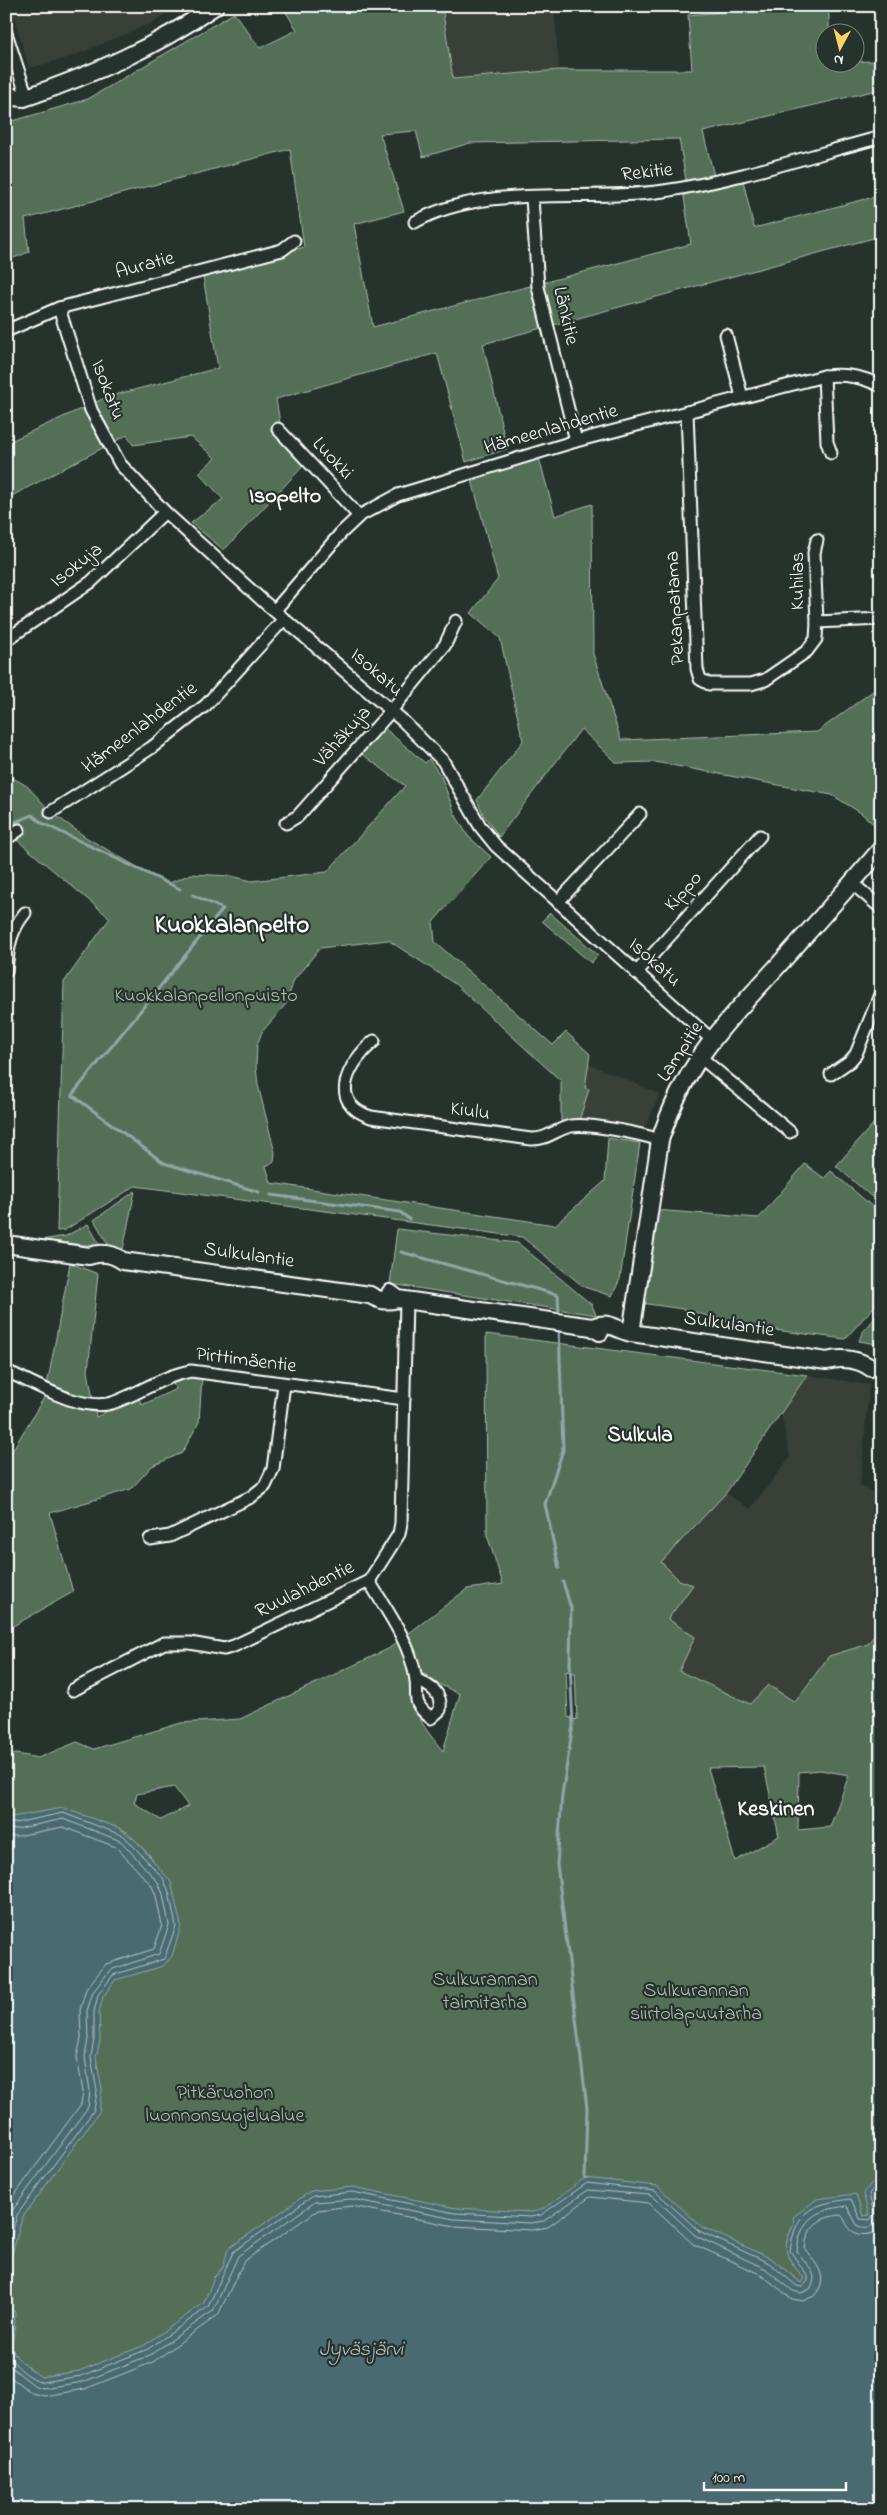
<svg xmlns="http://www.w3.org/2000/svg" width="887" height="2515" font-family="'Indie Flower',sans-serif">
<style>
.built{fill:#394137}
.green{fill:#537057;stroke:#a9b8ab;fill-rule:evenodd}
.water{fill:#4a6b71;stroke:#92a6aa}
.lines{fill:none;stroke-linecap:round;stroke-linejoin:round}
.shore{stroke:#b7c4c6;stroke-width:1}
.stream{stroke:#92a6aa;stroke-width:3}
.street-casing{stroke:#fff;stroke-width:15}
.secondary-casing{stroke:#fff;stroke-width:20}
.street{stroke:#26332d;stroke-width:11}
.secondary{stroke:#26332d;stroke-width:16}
.labels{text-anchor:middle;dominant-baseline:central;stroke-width:4.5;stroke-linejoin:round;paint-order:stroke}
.street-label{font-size:20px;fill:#fff;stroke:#26332d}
.park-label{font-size:20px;fill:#b2bfb3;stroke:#26332d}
.neighbourhood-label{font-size:21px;font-weight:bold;fill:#fff;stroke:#26332d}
.water-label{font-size:21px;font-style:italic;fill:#aebcbf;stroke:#26332d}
.quarter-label{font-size:22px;font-weight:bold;fill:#fff;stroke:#26332d}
.district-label{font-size:25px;font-weight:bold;fill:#fff;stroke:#26332d}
</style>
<rect width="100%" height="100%" fill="#26332d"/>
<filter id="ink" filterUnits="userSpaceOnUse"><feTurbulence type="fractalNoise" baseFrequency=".02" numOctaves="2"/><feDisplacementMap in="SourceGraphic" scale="10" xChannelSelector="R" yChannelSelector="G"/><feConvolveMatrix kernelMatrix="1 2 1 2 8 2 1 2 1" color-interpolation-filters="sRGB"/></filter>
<g filter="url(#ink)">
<g class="built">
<path d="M11,6H177L152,23L70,57L29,68Z"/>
<path d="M442,6H554L559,70L453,79Z"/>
<path d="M589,1064L660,1094L644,1130L579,1121L589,1089L584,1088Z"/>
<path d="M807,1375L869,1385L860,1485L881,1498V1626L868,1644L829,1656L795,1702L750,1704L679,1671L668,1619L679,1580L661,1562L726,1493L750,1509L790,1457L781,1413Z"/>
</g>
<g class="green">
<path d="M282,6H442L453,79L559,70H692L688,15L724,12L723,6H829V32H824V62L881,61V89L703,132L715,180L687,186L679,139L470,143L423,157L416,131L380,134L404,211L354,224L373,327L691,244L683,190L742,176L754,228L881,195V236L483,344L507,449L466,462L437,353L276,399L280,423L271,431L305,464L224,550L191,523L223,499L199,473L215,458L191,437L133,445L127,435L6,499V443L107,397L218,368L203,276L304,247L290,149L25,219L29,252L6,261V123L88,99L234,13L260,48L297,30Z"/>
<path d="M539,458L555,516L592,504L593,654L621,740L817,732L881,685V822L878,828L861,813L832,795L655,762L617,763L581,729L499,837L483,814L477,800L523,741L500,638L471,613L498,579L472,480Z"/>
<path d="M383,727L425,763L429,759L441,776L455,814L468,836L491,857L433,922L435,942L553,1045L566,1032L590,1054L585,1088L589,1089L579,1121H561V1081L455,984L388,940L320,948L294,980L286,1004L262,1032L257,1045L256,1067L258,1085L275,1153L274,1162L266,1166L271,1183L555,1225L605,1181L608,1138L640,1143L620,1279L612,1296L584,1287L522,1237L135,1186L65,1230L57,1231L64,982L110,918L6,831V774L27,786L51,812L87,838L167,884L191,874L231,876L252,881L327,872L405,786L362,754Z"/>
<path d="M550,913L598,955L591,963L542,921Z"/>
<path d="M881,1115V1205L836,1166Z"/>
<path d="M805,1164L824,1178L831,1171L881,1214V1299L845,1339L743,1326L683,1309L641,1303L655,1210L759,1218Z"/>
<path d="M135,1191L123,1249L110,1248L94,1220Z"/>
<path d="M88,1224L101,1247L41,1240L66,1236Z"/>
<path d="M397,1229L518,1243L592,1305L596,1315L390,1284Z"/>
<path d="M70,1263L98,1274L88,1371L96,1417L137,1395L142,1405L176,1389L171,1380L181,1377H202L199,1422L182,1453L152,1466L131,1489L50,1513L73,1592L6,1630V1455L9,1456L45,1396Z"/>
<path d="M881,1311V1345L859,1341L862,1333Z"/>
<path d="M486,1334L807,1375L726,1493L661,1562L679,1580L693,1585L668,1619L695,1637L679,1671L750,1704L768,1685L795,1702L829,1656L868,1644L881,1626V2259L869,2215L794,2224C780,2251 786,2256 804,2278L801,2283L773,2260L6,2509V2147L153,1859L127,1832L119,1828L6,1857V1755L17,1754L38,1758L77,1742L94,1749L181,1723L240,1719L388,1649L467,1589L503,1584L487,1535ZM566,1671L575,1673L577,1720L568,1717ZM425,1674L432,1681L460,1694L443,1751C426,1731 410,1709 410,1682ZM764,1767L779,1836L735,1861L708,1768ZM820,1770L849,1775L830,1827L798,1830L799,1772ZM174,1787L188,1806L161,1820L134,1803L137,1794Z"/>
</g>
<g class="water">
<path d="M63,1808L119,1828L136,1841L171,1882L181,1926L172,1956L167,1962L160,1967L115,1980L103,1997L99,2012L100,2040L96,2058L102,2090L99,2112L22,2218L6,2276V1818Z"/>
<path d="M881,2173V2509H6V2304L15,2312C15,2356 1,2347 41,2377L79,2371L145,2345L204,2303L214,2277L223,2267L228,2249L311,2191L353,2187L456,2208L531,2212C551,2210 568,2188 585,2178L657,2186L702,2227L772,2259L801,2283L804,2278C786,2256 780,2251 794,2224L793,2217L817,2199L856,2194L863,2216L869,2215L863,2193Z"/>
</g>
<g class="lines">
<g class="shore">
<path d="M6,1823H15L63,1813L124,1836L163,1878L169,1892L176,1926L164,1959L113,1975L98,1995L94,2012V2039L91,2057L97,2091L94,2110L17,2215L6,2256"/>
<path d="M6,1829H16L63,1819L121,1841L158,1882L163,1894L169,1925L159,1954L110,1970L93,1992L87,2011L88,2039L85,2057L90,2091L88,2107L12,2211L6,2232"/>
<path d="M6,1836H17L63,1827L116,1847L152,1886L156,1896L162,1925L154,1949L106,1964L86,1989L80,2010L81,2038L77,2057L83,2092L81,2104L6,2207"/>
<path d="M6,2345C7,2361 27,2377 42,2382L81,2376L148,2349L208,2307L233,2252L313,2196L353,2192L455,2213L531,2217L541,2215L587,2183L655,2191L699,2231L769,2263L797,2286L802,2287L808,2281V2276L790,2251C796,2209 812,2204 851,2199L860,2219L870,2220L874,2214L869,2194L881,2180"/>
<path d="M6,2363L35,2386L43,2388L83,2382L150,2355L213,2311L238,2256L315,2202L352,2199L454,2219L531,2223L544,2221L588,2190L649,2195L656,2199L696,2236L766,2269L793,2291L801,2293L810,2289C821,2273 805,2264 797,2251C801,2217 816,2210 847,2206L857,2225C866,2230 876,2227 880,2217L876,2196L881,2189"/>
<path d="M6,2374L32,2393L44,2396L85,2389L153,2362L218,2315L244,2261L318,2210L352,2206L454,2226L532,2230L548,2227L590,2197L649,2203L693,2244L762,2275L792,2299L803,2301L814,2296C831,2277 816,2265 805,2249C807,2225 820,2217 841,2215C844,2218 845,2221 847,2225C855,2238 870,2236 881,2229"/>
</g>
<g class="stream">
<path d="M6,826L32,815L42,823L180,889"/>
<path d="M193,895L223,909L72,1095L164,1163L259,1192"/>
<path d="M271,1195L400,1212L409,1219"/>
<path d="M401,1252L558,1295L559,1316"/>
<path d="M559,1568L545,1504L563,1450L559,1327"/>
<path d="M563,1582L571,1608L570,1664L573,1725L562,1795L557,1864L587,2108L585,2178"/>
</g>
<defs>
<g id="street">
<path d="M6,33L27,97"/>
<path d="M532,198L538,287L576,441"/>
<path d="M415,222C486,182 585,203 664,191C737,180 809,156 881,137"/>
<path d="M59,308L91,410L120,464L165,512L264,602L402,720L443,761L480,826L496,846L711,1039"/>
<path d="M6,331L59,308L282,250L294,241"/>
<path d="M726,335L742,397"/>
<path d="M824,376L827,442L831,453"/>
<path d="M687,412L697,669L700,679L709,684H751L765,680L807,651L816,639L817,622L881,619"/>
<path d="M278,429L359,516"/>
<path d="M275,610L341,533L359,516L398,495L576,441L824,376C845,374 861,376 881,386"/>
<path d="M817,622L814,553L817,540"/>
<path d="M6,640L91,582L165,512"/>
<path d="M51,812L151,748L206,705L284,619"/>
<path d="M286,823L298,816L390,712L445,645L456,621"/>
<path d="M6,839L19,830"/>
<path d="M852,883L881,908"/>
<path d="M558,902L640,814"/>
<path d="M6,971C8,948 10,931 25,913"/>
<path d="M636,973L760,836"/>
<path d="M374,1041C349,1062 326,1103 371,1117L531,1139C547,1140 556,1129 571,1126C590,1123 641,1134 660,1140"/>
<path d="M699,1056L790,1132"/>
<path d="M831,1074L850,1061L856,1054L881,992"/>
<path d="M6,1371C35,1383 80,1412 112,1403C139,1394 162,1376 191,1371L404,1399"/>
<path d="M150,1539L170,1536L251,1497L265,1486L273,1469L284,1384"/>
<path d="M369,1581C387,1611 408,1639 415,1674C420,1697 409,1701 431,1718L440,1710C442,1692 431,1687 416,1679"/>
<path d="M73,1690L164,1643H190L224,1649L234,1646L369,1581L399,1534L401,1523L406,1300"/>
</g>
<g id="secondary">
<path d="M6,99L14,97L24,98C94,74 154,48 215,6"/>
<path d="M6,1244L89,1256C101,1252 112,1253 123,1261L370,1295C380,1301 386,1302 398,1299"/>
<path d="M390,1293L398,1299L592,1327L600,1332"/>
<path d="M592,1327C610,1320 615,1330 631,1333L827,1361C841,1357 859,1359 871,1368"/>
<path d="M631,1333L660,1140C685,1063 722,1027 775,969C811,929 846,890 881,849"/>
</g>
</defs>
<use href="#street" class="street-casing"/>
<use href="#secondary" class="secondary-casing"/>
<use href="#street" class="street"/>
<use href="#secondary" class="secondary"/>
</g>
</g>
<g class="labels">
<g class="street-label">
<text transform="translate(647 173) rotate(-6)">Rekitie</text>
<text transform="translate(145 266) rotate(-15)">Auratie</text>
<text transform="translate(565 316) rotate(77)">Länkitie</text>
<text transform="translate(107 390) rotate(69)">Isokatu</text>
<text transform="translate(551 430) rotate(-16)">Hämeenlahdentie</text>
<text transform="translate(332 459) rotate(47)">Luokki</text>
<text transform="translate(77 566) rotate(-38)">Isokuja</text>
<text transform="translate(798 581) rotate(-90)">Kuhilas</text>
<text transform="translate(676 608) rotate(-93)">Pekanpatama</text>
<text transform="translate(376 673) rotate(41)">Isokatu</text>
<text transform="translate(140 728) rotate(-37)">Hämeenlahdentie</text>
<text transform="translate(343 737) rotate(-48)">Vähäkuja</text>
<text transform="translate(684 892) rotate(-48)">Kippo</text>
<text transform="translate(654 963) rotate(42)">Isokatu</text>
<text transform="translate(681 1052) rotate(-57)">Lampitie</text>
<text transform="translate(470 1112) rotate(8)">Kiulu</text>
<text transform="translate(249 1256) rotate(8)">Sulkulantie</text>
<text transform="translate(729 1325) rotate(8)">Sulkulantie</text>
<text transform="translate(246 1361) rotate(7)">Pirttimäentie</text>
<text transform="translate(305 1590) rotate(-26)">Ruulahdentie</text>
</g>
<g class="park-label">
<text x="206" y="996">Kuokkalanpellonpuisto</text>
<text x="485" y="1980">Sulkurannan<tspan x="485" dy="23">taimitarha</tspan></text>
<text x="696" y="1991">Sulkurannan<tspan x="696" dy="23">siirtolapuutarha</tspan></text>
<text x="225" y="2093">Pitkäruohon<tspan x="225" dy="23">luonnonsuojelualue</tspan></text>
</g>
<g class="neighbourhood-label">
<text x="640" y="1436">Sulkula</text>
</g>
<g class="water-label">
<text x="361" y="2350">Jyväsjärvi</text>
</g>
<g class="quarter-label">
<text x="285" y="497">Isopelto</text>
<text x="776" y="1810">Keskinen</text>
</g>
<g class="district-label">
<text x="232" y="926">Kuokkalanpelto</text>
</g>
</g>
<rect width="887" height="2515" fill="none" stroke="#26332d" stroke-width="25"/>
<rect x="12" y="12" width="862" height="2490" fill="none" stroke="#fff" stroke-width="2" filter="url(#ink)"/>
<g transform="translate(840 48) rotate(187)"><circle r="24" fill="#26332d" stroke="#7d8581"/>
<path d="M0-4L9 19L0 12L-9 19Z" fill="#ffd166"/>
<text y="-8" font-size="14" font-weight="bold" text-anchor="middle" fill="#ffffff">N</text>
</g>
<path d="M704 2482v8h142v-8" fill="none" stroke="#ffffff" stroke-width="2.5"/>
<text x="712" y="2482" font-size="15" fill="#ffffff" stroke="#26332d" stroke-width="4" paint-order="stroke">100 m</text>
</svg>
